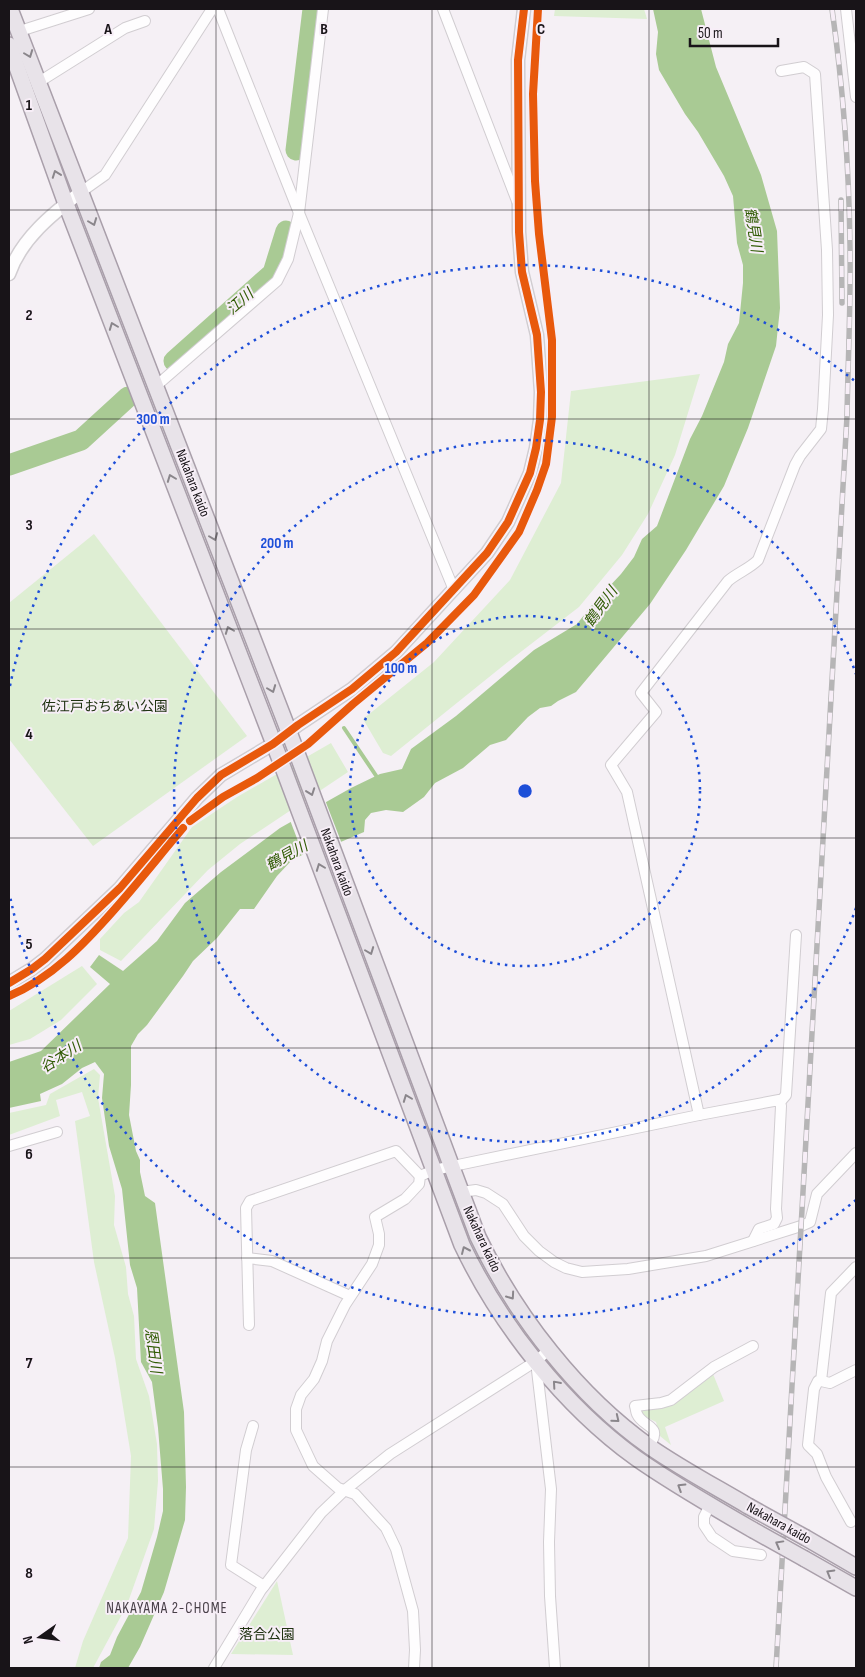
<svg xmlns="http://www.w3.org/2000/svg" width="865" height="1677" font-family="'Sofia Sans Condensed','Noto Sans JP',sans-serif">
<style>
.green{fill:#deeed3}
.water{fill:#a9ca94}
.pier{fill:#f5f0f5}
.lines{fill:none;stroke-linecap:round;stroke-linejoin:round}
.stream{stroke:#a9ca94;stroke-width:4}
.river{stroke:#a9ca94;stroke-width:21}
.minor-casing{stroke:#d1cdd1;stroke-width:12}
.tertiary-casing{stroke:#d1cdd1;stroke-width:15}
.primary-casing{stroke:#a99faa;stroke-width:18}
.minor{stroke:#fefdfe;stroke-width:10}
.tertiary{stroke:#fefdfe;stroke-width:12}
.primary{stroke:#e8e3e9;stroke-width:15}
.rail-casing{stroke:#b6b5b6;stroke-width:5.5}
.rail{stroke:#f7eef7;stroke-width:4;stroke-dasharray:11;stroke-linecap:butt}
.primary-bridge-casing{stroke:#a99faa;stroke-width:18;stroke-linecap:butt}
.primary-bridge{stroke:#e8e3e9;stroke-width:15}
.cycleway-casing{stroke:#f7eef7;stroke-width:11}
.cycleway{stroke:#e8590c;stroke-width:8}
.oneway{stroke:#8a868b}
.grid{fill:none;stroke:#181418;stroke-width:1;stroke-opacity:0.55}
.ring{fill:none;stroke:#1d4ed8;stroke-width:2.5;stroke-dasharray:2.5 5}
.labels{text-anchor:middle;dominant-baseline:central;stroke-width:4;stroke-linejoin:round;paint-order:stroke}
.street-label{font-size:14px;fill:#181418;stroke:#f7eef7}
.park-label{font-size:14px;fill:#203312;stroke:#f7eef7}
.water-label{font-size:15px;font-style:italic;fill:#315c05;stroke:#f7eef7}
.neighbourhood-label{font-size:15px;letter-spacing:1px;fill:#473f47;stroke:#f7eef7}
.grid-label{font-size:16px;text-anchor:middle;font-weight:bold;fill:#181418;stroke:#f7eef7;stroke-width:4;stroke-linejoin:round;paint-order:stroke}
.centre{fill:#1d4ed8;stroke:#f7eef7;stroke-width:2.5}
.ring-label{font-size:15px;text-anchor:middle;font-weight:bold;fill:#1d4ed8;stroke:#f7eef7;stroke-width:4;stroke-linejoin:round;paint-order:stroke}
</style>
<rect width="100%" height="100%" fill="#f5f0f5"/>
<g class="green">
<path d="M555,9H644L647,19L554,16Z"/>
<path d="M700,374L675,455L648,514L622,555L579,607L509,661L391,756L383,753L363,719L434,662L510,580L561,483L571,391Z"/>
<path d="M94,534L247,736L93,846L9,739V603Z"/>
<path d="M331,743L348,772L240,844L208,870L121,961L100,950V939L124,913L139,902L192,827L237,797Z"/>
<path d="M82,966L97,984L61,1020L30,1039L9,1045V1011Z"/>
<path d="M94,1069L100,1075L98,1098L115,1196L114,1225L126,1267L128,1294L134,1316L136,1359L149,1396L157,1444L158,1481L154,1529L127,1605L93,1668H75L83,1641L128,1538L131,1456L115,1358L94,1262L75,1121L90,1116L82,1092L56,1100L60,1116L9,1135V1113L46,1105L50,1094Z"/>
<path d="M713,1374L724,1401L665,1427L671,1445L660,1436L656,1422L642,1415L640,1408L666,1407L682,1398Z"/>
<path d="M277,1581L293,1655L231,1654Z"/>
</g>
<path class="water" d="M653,9H701L716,67L761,175L777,231L780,308L776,346L748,428L724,486L686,550L650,604L576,692L558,701L551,706L540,708L528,717L506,740L490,745L463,768L435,783L424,797L403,812L386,810L371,813L365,820L364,832L322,850L304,854L291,861L277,876L254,909H240L217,938L193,961L183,976L147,1025L138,1034L131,1046V1085L129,1115L136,1151L140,1160V1172L145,1196L155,1203L184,1412L186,1487L185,1520L164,1592L140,1647L128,1668H99L101,1662L110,1655L117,1637L141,1592L157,1537L163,1511V1489L158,1428L152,1382L141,1362L137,1288L130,1265L122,1189L109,1146L102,1098L104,1074L95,1062L82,1068L62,1084L40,1094L41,1101L9,1108V1062L41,1051L110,984L90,967L99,955L123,971L157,941L185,903L221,872L280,828L351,788L380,774L402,769L411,749L456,716L534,650L577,624L592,605L621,574L634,557L642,539L657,526L690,439L702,416L724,362L728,344L739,323L743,283V265L737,243L733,196L724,176L698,132L685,114L659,70L656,54L658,32Z"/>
<path class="pier" d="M325,800L342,844L323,852L304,857L290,820Z"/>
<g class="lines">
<path class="stream" d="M344,728L379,780"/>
<g class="river">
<path d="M296,150L313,9"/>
<path d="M174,361L273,273L286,231"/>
<path d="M9,465L81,440L128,397"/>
</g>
<defs>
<g id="minor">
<path d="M218,9L299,213L454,590"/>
<path d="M443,9L517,201"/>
<path d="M846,9L856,97"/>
<path d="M20,31L89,9"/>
<path d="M39,82L125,28L145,21"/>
<path d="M81,192L105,175L212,9"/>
<path d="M156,386L277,281L288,259L299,213L323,9"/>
<path d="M780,1102L786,1095L796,935"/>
<path d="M699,1115L627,792L611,765L656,712L641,693L728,581C737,573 749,569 758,560L795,465L800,456L821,429L823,409L828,315L827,250L815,74L804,67L781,71"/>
<path d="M9,1146L57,1132"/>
<path d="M461,1192L476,1190L486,1193L503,1204L524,1236L539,1251L554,1262L566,1268L582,1272L628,1269L706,1256L801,1226L810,1222L817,1194L856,1153"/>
<path d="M247,1258L272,1261L350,1296"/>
<path d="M856,1267L831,1293L821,1381L830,1383L856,1370"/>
<path d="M249,1325L246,1208L250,1201L396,1151L420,1176"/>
<path d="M536,1362L551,1489L549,1542L550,1596L555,1668"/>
<path d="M821,1381H818L814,1389L808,1445L817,1454L826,1477L851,1522"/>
<path d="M253,1426L246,1450L231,1565L264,1586"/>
<path d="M649,1446C664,1425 643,1428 637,1414C636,1412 636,1409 635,1406L661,1403L671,1400L714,1367L753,1346"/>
<path d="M710,1505L704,1517V1525L712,1537L733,1551L761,1555"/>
<path d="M214,1668L261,1590L321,1513L345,1490L390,1454L536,1361L550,1349"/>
<path d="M414,1668L415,1650L413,1611L396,1549L386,1528L355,1494L338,1488L313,1466L296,1430V1409L301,1395L314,1379L322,1361L327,1341L345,1305L372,1264L379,1245V1234L375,1217L405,1199L419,1184L420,1176L434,1170L699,1115L779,1100L781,1106L776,1209L777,1218L774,1224L759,1229L753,1241"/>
</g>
<g id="tertiary">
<path d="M9,274C21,239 52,214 81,192"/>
<path d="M9,983L32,969L45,959L120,888L197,798L221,775L273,744L298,725L352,689L396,652L487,553L508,522L530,473L536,448L540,420L541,392L537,335L522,272L519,232L518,60L524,9"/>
</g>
<g id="primary">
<path d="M10,9L289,732L478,1237C516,1316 578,1396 650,1447C682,1469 716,1487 748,1506"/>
<path d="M9,45L66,204L279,757L462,1245C500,1325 564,1406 636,1458C673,1484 713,1507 753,1530"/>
<path d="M806,1538L856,1567"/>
<path d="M805,1559L856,1588"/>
</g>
</defs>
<use href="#minor" class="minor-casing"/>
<use href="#tertiary" class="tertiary-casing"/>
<use href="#primary" class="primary-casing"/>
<use href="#minor" class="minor"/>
<use href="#tertiary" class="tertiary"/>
<use href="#primary" class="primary"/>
<defs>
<g id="rail">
<path d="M841,200L842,303"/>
<path d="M776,1668L847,416C848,359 851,302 850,245C849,166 843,87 832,9"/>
</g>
</defs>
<use href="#rail" class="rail-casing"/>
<use href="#rail" class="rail"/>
<defs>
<g id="primary-bridge">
<path d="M748,1506L806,1538"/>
<path d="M753,1530L805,1559"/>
</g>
</defs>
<use href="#primary-bridge" class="primary-bridge-casing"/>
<use href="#primary-bridge" class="primary-bridge"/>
<defs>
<g id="cycleway">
<path d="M190,821L223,797L257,778L308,744L353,704L427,643L474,595L519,532L537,490L546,464L552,417V340L539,234L535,181L533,94L538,9"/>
<path d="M9,983L32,969L45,959L120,888L197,798L221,775L273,744L298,725L352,689L396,652L487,553L508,522L530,473L536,448L540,420L541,392L537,335L522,272L519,232L518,60L524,9"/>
<path d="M9,996C52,978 84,944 114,910C138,883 160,855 183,828"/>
</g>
</defs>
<use href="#cycleway" class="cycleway-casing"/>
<use href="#cycleway" class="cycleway"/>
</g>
<defs><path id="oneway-chevron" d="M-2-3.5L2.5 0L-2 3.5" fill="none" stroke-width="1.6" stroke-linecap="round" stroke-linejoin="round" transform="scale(1.25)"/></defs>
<g class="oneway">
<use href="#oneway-chevron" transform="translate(29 54) rotate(69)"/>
<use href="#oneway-chevron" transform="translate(56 174) rotate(-110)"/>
<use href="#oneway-chevron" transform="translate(93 222) rotate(69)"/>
<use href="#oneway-chevron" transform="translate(113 326) rotate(-111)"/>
<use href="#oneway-chevron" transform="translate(171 478) rotate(-111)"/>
<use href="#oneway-chevron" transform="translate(214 537) rotate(69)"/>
<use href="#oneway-chevron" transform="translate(229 630) rotate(-111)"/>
<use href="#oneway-chevron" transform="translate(272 689) rotate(69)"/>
<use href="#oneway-chevron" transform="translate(311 792) rotate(70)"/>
<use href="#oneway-chevron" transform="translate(320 867) rotate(-111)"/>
<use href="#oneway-chevron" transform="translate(370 951) rotate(69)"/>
<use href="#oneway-chevron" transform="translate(407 1098) rotate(-111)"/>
<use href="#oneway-chevron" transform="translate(465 1250) rotate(-114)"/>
<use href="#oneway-chevron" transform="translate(511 1296) rotate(55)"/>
<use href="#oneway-chevron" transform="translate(556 1384) rotate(-131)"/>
<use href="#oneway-chevron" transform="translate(616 1419) rotate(39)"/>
<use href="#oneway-chevron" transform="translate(681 1487) rotate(-148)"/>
<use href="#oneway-chevron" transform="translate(779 1544) rotate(-151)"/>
<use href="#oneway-chevron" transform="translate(830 1573) rotate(-150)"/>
</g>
<path class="grid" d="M216,9V1668M432,9V1668M649,9V1668M9,210H856M9,419H856M9,629H856M9,838H856M9,1048H856M9,1258H856M9,1467H856"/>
<g class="ring">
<circle cx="525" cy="791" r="175"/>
<path d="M856 908A351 351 0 1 1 856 674"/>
<path d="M856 1200A526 526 0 0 1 10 896M10 686A526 526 0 0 1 856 382"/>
</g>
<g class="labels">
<g class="street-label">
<text transform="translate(193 483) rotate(69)">Nakahara kaido</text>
<text transform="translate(337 862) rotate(70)">Nakahara kaido</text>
<text transform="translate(482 1239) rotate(65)">Nakahara kaido</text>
<text transform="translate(779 1523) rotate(29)">Nakahara kaido</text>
</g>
<g class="park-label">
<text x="105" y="706">佐江戸おちあい公園</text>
<text x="267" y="1634">落合公園</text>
</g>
<g class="water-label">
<text transform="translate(753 230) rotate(81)">鶴見川</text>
<text transform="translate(240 302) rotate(-41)">江川</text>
<text transform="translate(601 607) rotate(-54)">鶴見川</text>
<text transform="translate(287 856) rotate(-29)">鶴見川</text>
<text transform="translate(61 1057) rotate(-33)">谷本川</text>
<text transform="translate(153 1351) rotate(82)">恩田川</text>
</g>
<g class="neighbourhood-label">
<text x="167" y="1608">NAKAYAMA 2-CHOME</text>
</g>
</g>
<g class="grid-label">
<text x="108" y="34">A</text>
<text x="324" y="34">B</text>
<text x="541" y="34">C</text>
<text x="29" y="110">1</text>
<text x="29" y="320">2</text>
<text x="29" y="530">3</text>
<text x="29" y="739">4</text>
<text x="29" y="949">5</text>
<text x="29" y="1159">6</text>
<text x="29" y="1368">7</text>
<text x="29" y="1578">8</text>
</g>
<circle cx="525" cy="791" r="8" class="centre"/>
<g class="ring-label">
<text x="153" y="424">300 m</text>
<text x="277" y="548">200 m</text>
<text x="401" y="673">100 m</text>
</g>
<rect width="865" height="1677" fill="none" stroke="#181418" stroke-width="20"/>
<g transform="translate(40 1637) rotate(256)" stroke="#f7eef7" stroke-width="4" paint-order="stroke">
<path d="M0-4L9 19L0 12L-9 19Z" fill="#181418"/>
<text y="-8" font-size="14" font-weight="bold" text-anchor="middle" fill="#181418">N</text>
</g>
<path d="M690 38v8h88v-8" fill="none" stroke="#181418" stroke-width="2.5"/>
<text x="698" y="38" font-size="15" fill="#181418" stroke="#f7eef7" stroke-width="4" paint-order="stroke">50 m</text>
</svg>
